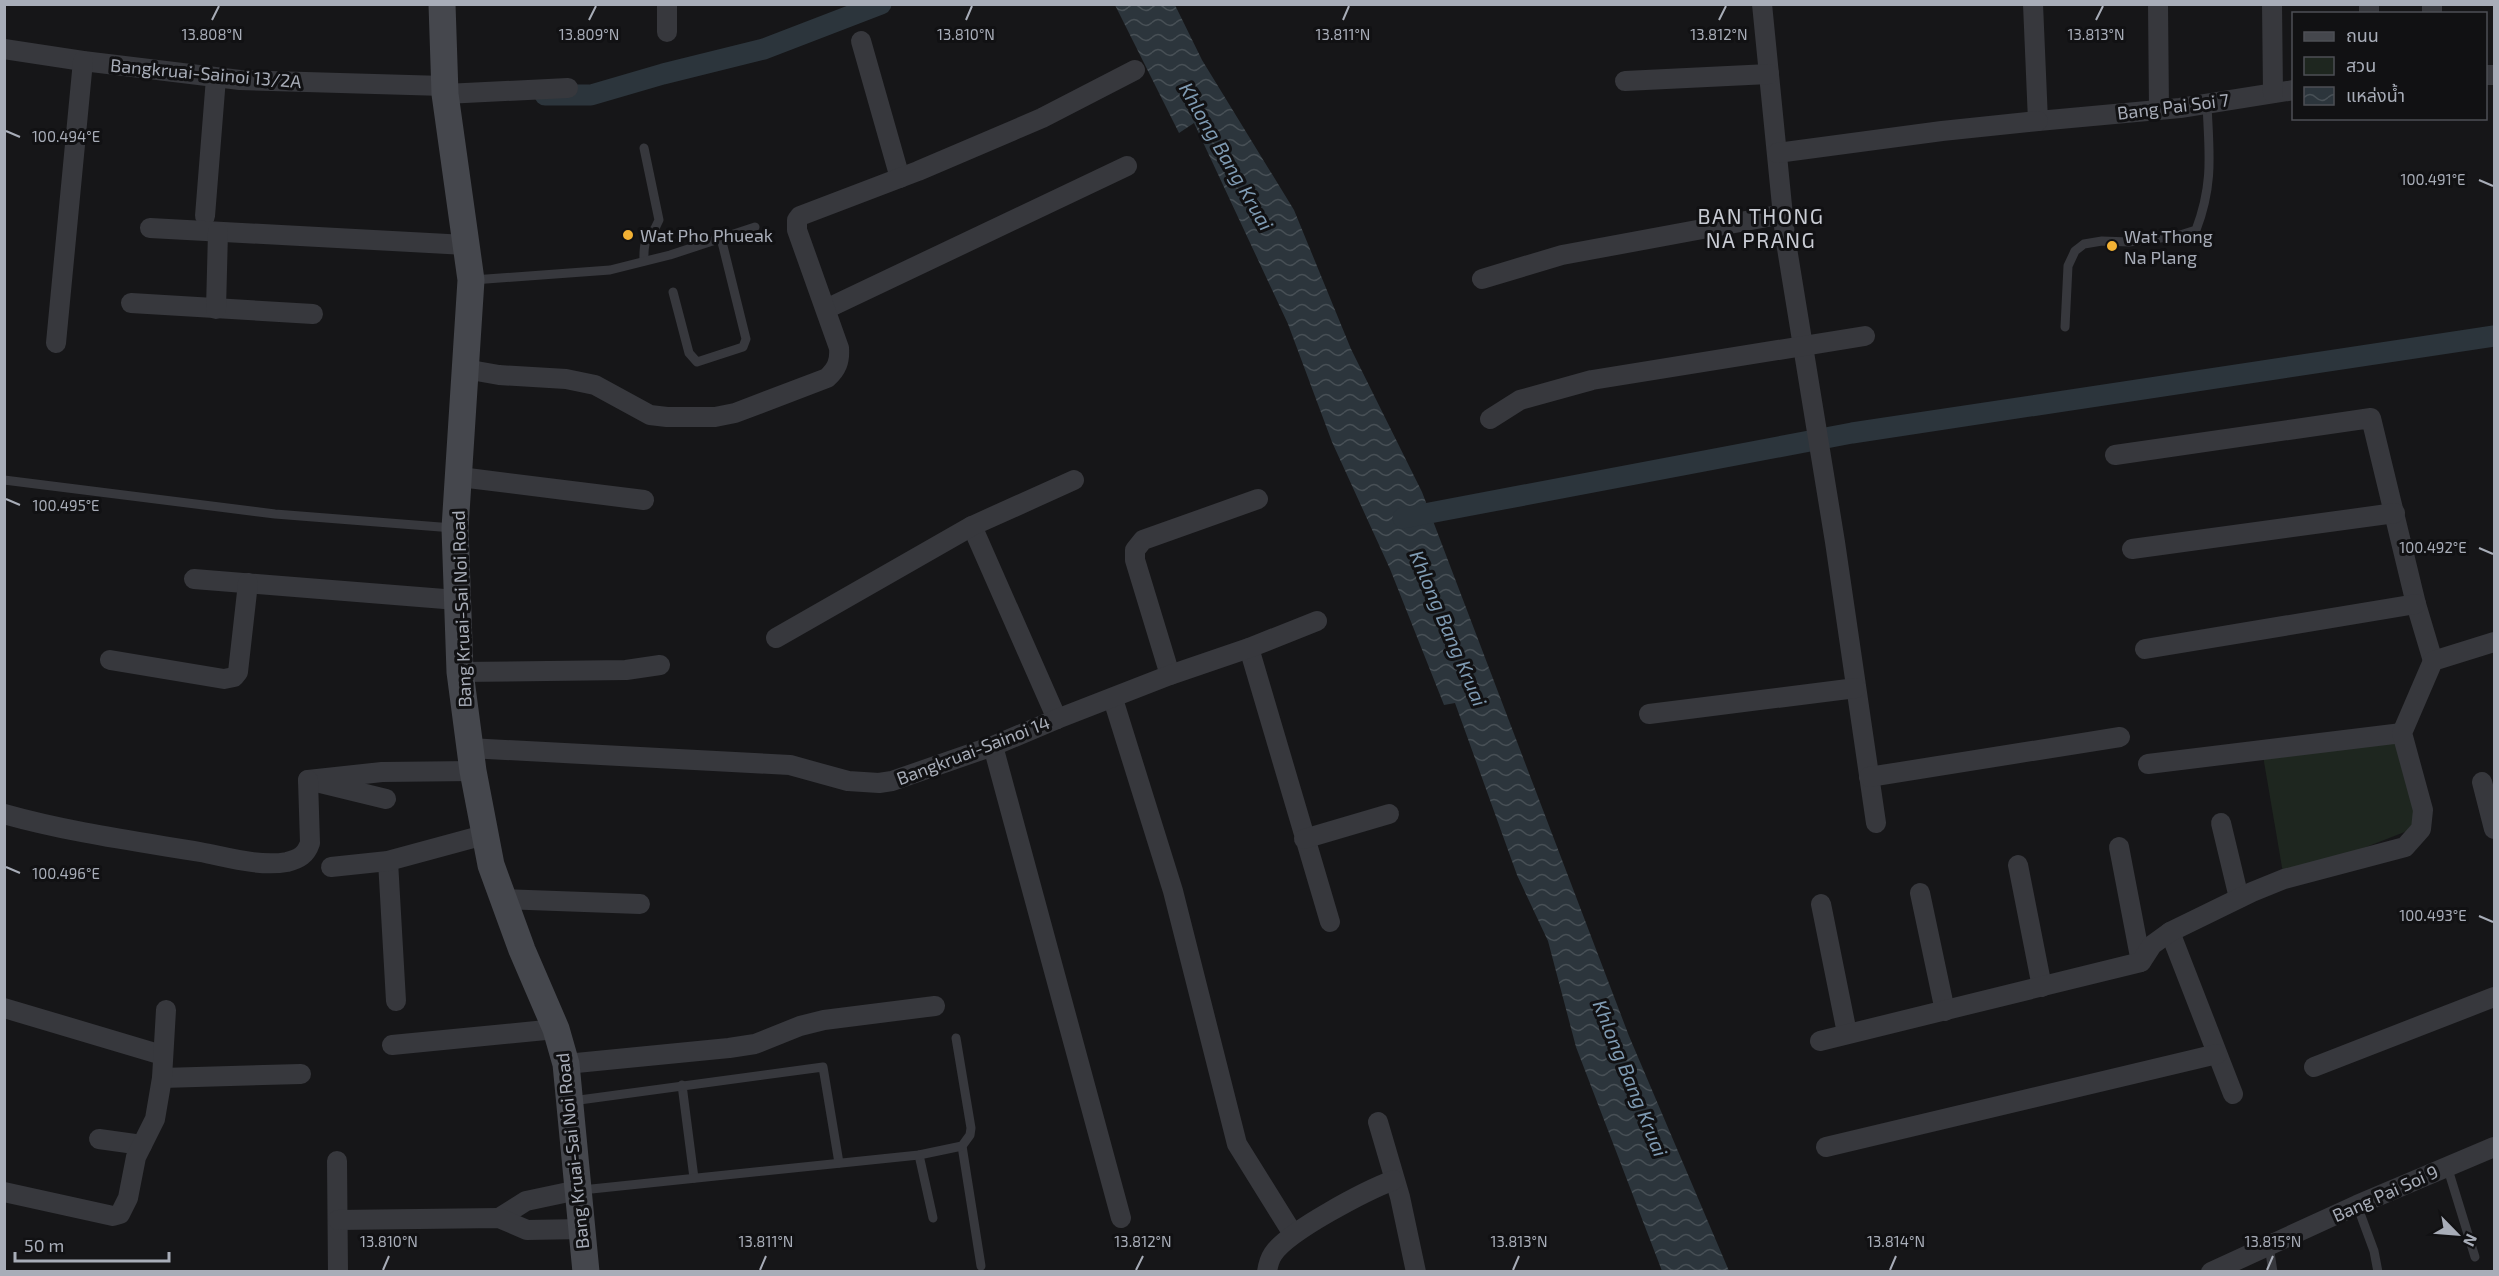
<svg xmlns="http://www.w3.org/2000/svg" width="2499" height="1276" font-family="'Exo 2','Noto Sans Thai',sans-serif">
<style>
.green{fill:#1e261f}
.water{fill:url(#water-waves)}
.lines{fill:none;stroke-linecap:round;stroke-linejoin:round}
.canal{stroke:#2c353c;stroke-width:21}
.lane{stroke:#37383d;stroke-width:9}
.street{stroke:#37383d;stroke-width:20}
.secondary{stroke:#45474d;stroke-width:27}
.ticks{fill:none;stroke:#a8adb8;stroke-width:2}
.poi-dot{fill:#f2b134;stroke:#111113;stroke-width:2}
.labels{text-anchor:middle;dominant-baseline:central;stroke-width:6;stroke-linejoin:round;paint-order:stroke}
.street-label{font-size:18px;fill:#a8adb8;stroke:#111113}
.poi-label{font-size:18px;fill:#a8adb8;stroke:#111113;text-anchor:start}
.water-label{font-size:20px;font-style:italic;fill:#7f9bb3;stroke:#111113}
.quarter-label{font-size:21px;letter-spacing:1.5px;fill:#c9ccd4;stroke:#111113}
.ticks-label{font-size:15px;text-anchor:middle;fill:#a8adb8;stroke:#111113;stroke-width:6;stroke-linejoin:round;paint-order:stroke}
</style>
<defs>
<pattern id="water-waves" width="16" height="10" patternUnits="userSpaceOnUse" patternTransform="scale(1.5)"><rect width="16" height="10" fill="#2c353c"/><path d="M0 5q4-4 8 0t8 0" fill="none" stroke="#485056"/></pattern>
</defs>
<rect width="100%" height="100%" fill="#161618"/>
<path class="green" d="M2402,733L2420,826L2284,879L2262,750Z"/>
<path class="water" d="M1115,5H1175L1202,60L1294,210L1351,349L1422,492L1629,1036L1729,1271H1662L1576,1047L1548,941L1517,875L1455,703L1444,705L1390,569L1332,442L1288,324L1194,123L1179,133Z"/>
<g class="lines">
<g class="canal">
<path d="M545,95H591L663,74L764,49L881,4"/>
<path d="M1403,518L1852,433L2494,336"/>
</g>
<g class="lane">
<path d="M644,148L659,220C651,241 643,232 644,261"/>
<path d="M473,280L610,270L670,255L755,227"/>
<path d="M673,292L689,353L697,362L743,347L746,339L721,238"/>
<path d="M2065,327L2068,266L2075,251L2084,244L2102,241L2129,242L2177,236L2196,230C2214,183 2209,152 2207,104"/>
<path d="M4,480L275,514L453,528"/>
<path d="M682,1085L694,1178"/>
<path d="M572,1101L823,1067L839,1163"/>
<path d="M962,1146L981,1266"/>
<path d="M919,1155L933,1218"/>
<path d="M2447,1166L2475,1257"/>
<path d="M582,1190L919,1155L962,1146L970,1135L971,1128L956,1038"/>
<path d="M2357,1205L2374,1251L2378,1272"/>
<path d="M2269,1246L2273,1272"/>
</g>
<g class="street">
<path d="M667,4V32"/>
<path d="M1762,4L1785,236L1835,542L1876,823"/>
<path d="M2033,4L2038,121L2180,108L2294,90"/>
<path d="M2158,4L2159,110"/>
<path d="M2272,4L2273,93"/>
<path d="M2369,14V4"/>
<path d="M2432,14V4"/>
<path d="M861,41L900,178"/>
<path d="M4,49L83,61L240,80L444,86"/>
<path d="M2486,75H2494"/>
<path d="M1625,81L1769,74"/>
<path d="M445,94L568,88"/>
<path d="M1777,153L1942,131L2038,121"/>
<path d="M205,216L216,78"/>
<path d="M150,228L466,245"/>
<path d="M1482,279L1562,255L1783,214"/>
<path d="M131,303L313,314"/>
<path d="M216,309L218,232"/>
<path d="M826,309L1127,166"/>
<path d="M56,343L83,61"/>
<path d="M465,369L499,375L566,379L595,385L650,415L667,417H715L735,413L827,378C837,369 840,361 839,348L797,230V220L800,216L918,171L1042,118L1135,70"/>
<path d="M1490,419L1520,400L1592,380L1865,336"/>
<path d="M2115,455L2371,418L2416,604L2433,661"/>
<path d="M460,477L644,500"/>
<path d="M972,526L1057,719"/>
<path d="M2132,549L2395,513"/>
<path d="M194,579L457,600"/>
<path d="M776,638L972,526L1074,480"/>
<path d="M1249,648L1330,922"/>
<path d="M2145,649L2416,604"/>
<path d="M110,660L224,679L234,677L238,672L248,583"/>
<path d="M460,672L626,670L660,665"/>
<path d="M1170,675L1135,560V550L1143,540L1258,499"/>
<path d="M1113,699L1173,891L1237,1144L1293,1234"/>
<path d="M1649,714L1856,688"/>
<path d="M993,746L1121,1218"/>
<path d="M469,748L790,765L848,781L879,783L892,781L993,746L1057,719L1170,675L1249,648L1317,621"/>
<path d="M2148,764L2402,733"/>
<path d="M1869,777L2120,737"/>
<path d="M2482,782L2494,829"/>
<path d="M386,799L308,780L382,772L473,771"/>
<path d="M4,814C68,832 134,841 200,852C227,857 259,867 287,862C299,859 306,855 310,843L308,780"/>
<path d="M2221,823L2239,898"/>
<path d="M1304,839L1389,814"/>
<path d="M2119,847L2141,962"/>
<path d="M388,861L396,1001"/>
<path d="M2018,865L2042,987"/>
<path d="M331,867L388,861L484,835"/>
<path d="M1920,893L1945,1011"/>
<path d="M502,899L640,904"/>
<path d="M1821,904L1847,1033"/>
<path d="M2170,932L2233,1094"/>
<path d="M4,1008L162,1055"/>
<path d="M1820,1041L2141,962L2152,945L2170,932L2252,892L2284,879L2405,847L2421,829L2423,810L2402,733L2433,661L2494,642"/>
<path d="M392,1045L556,1029"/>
<path d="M566,1064L729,1048L755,1044L800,1026L824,1020L935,1006"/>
<path d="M2314,1067L2494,997"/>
<path d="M162,1078L301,1074"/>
<path d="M1378,1122L1400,1197L1416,1272"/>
<path d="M99,1139L142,1145"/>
<path d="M1826,1147L2217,1054"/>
<path d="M337,1161L338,1272"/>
<path d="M4,1192L113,1216L120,1214L128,1198L136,1157L155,1119L162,1078L166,1010"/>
<path d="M499,1218L526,1201L578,1190"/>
<path d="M338,1220L499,1218L527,1230L582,1229"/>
<path d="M1267,1272C1268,1265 1269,1260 1273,1254C1288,1231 1367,1190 1394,1180"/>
<path d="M2211,1272L2357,1205L2494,1147"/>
</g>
<path class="secondary" d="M442,4L445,94L471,280L455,528L460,672L473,771L491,865L522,950L556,1029L566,1064L586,1272"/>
</g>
<path class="ticks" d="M212,20L219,6M589,20L596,6M966,20L972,6M1343,20L1349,6M1719,20L1726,6M2096,20L2103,6M6,131L20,137M2479,180L2493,186M6,499L20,505M2479,548L2493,554M6,867L20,873M2479,916L2493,922M383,1270L389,1256M760,1270L766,1256M1136,1270L1143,1256M1513,1270L1519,1256M1890,1270L1896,1256M2267,1270L2273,1256"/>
<g class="poi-dot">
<circle cx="628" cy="235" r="6"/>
<circle cx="2112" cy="246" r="6"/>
</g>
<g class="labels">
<g class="street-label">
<text transform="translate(206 73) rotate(5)">Bangkruai-Sainoi 13/2A</text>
<text transform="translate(2173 106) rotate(-7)">Bang Pai Soi 7</text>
<text transform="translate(461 609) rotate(-92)">Bang Kruai-Sai Noi Road</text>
<text transform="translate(973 750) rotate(-21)">Bangkruai-Sainoi 14</text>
<text transform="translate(572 1151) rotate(-96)">Bang Kruai-Sai Noi Road</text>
<text transform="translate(2385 1193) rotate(-24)">Bang Pai Soi 9</text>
</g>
<g class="poi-label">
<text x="640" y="235">Wat Pho Phueak</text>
<text x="2124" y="236">Wat Thong<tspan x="2124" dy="21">Na Plang</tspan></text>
</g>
<g class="water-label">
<text transform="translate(1227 156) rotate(60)">Khlong Bang Kruai</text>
<text transform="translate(1449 628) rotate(67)">Khlong Bang Kruai</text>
<text transform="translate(1631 1078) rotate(68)">Khlong Bang Kruai</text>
</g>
<g class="quarter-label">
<text x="1761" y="215">BAN THONG<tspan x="1761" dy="24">NA PRANG</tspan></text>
</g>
</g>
<g class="ticks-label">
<text x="212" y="40">13.808°N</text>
<text x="589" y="40">13.809°N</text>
<text x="966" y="40">13.810°N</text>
<text x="1343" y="40">13.811°N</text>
<text x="1719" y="40">13.812°N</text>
<text x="2096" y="40">13.813°N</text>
<text x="66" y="142">100.494°E</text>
<text x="2433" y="185">100.491°E</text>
<text x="66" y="511">100.495°E</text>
<text x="2433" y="553">100.492°E</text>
<text x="66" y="879">100.496°E</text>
<text x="2433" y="921">100.493°E</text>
<text x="389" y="1247">13.810°N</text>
<text x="766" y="1247">13.811°N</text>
<text x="1143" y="1247">13.812°N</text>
<text x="1519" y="1247">13.813°N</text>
<text x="1896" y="1247">13.814°N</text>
<text x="2273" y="1247">13.815°N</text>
</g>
<rect width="2499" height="1276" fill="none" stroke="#a8adb8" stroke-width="12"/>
<rect x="2292" y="12" width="195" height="108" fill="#111113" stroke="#4d4f55" stroke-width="1.5"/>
<rect x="2304" y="32" width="30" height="9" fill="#45474d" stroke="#4d4f55" stroke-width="1.5"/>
<text x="2346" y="42" font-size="18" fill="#a8adb8">ถนน</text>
<rect x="2304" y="57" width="30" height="18" fill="#1e261f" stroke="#4d4f55" stroke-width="1.5"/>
<text x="2346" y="72" font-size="18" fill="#a8adb8">สวน</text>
<rect x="2304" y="87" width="30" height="18" fill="url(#water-waves)" stroke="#4d4f55" stroke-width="1.5"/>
<text x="2346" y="102" font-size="18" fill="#a8adb8">แหล่งน้ำ</text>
<g transform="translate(2457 1234) rotate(115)" stroke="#111113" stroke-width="4.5" paint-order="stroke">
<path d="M0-4.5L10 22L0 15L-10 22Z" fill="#a8adb8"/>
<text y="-9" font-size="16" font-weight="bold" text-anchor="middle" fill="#a8adb8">N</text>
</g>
<path d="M15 1252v9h154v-9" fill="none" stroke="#a8adb8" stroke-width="3"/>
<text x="24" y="1252" font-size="18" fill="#a8adb8" stroke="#111113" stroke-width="4.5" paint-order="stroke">50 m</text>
</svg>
